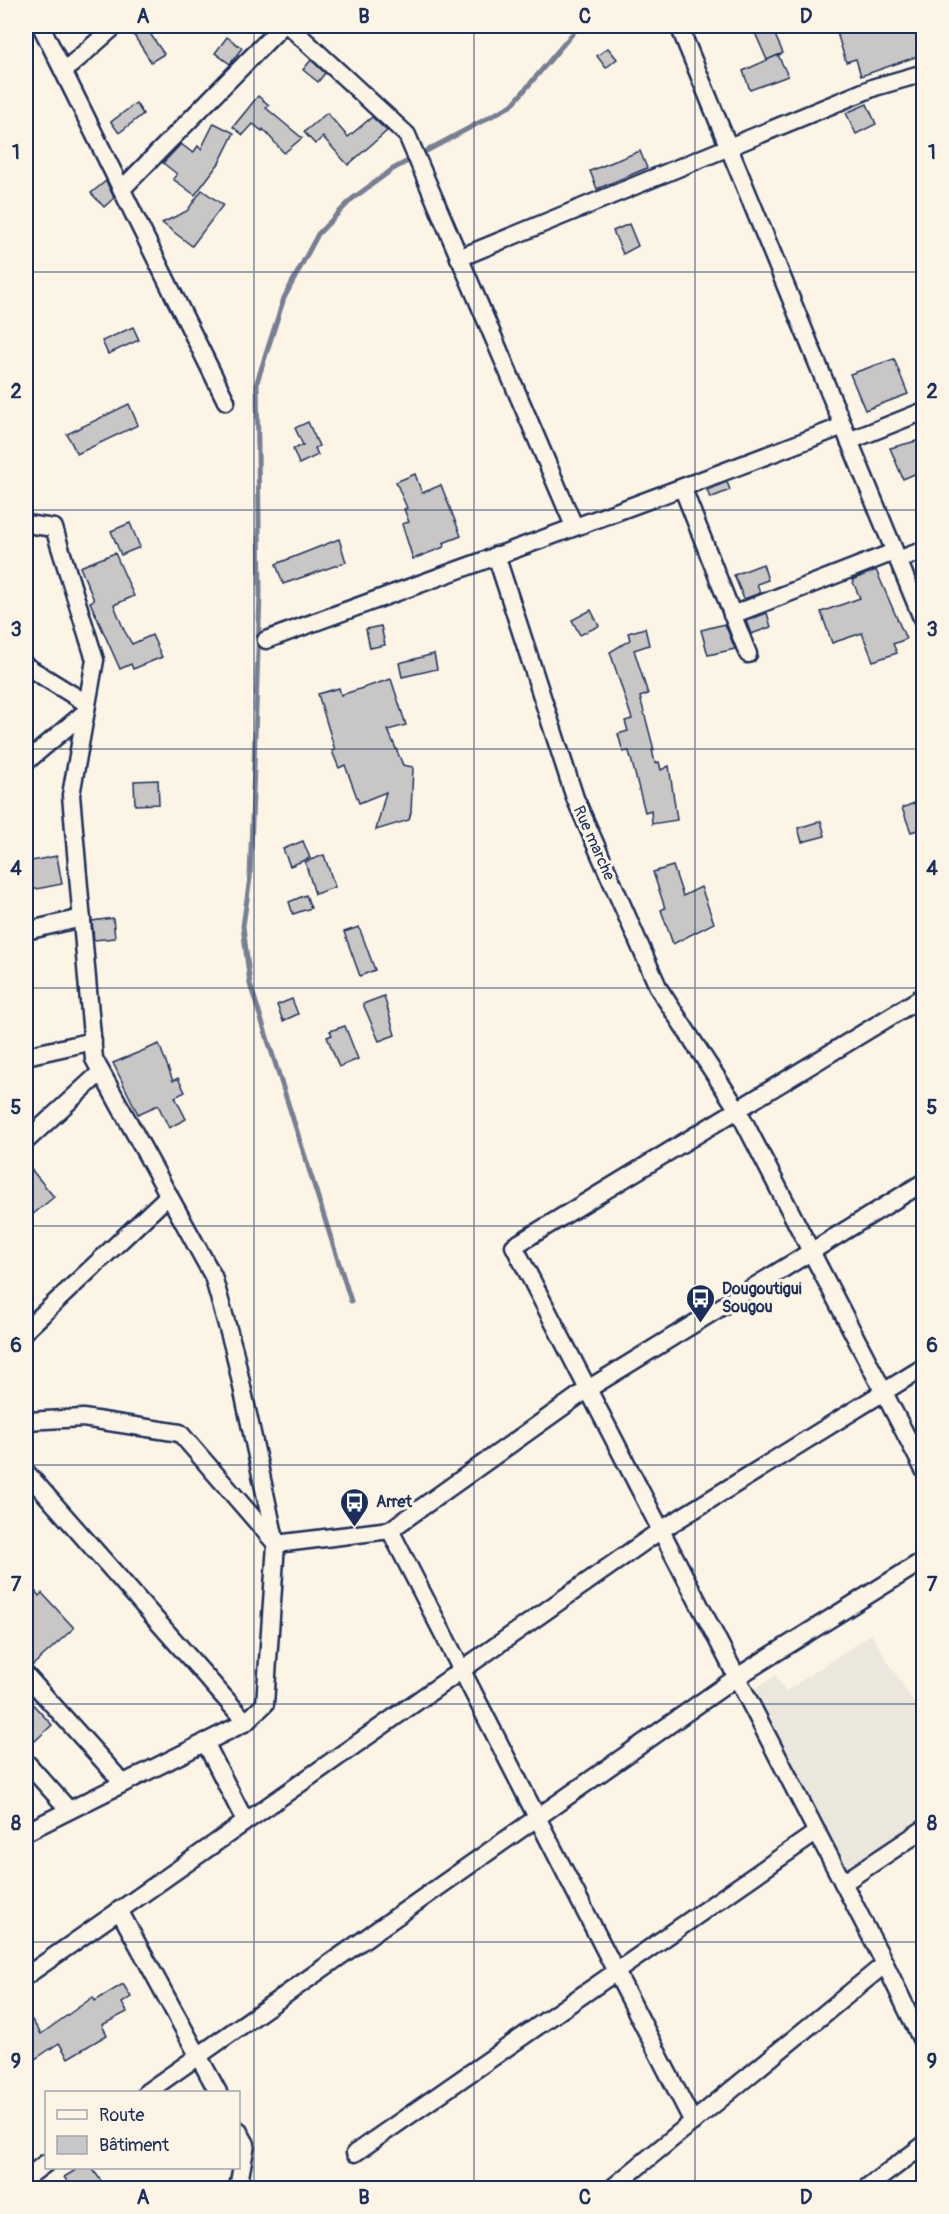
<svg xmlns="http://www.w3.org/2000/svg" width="949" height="2214" font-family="Pangolin,sans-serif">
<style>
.built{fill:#ece7dc}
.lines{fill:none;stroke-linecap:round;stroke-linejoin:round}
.stream{stroke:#767f94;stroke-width:5}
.building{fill:#c8c7c6;stroke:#1b2f5e;stroke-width:1.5}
.street-casing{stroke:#1b2f5e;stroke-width:21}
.street{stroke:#fcf5e5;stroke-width:16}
.grid{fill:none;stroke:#1b2f5e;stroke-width:1.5;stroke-opacity:0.55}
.labels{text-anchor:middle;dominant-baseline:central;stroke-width:6;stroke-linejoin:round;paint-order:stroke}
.street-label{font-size:16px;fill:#1b2f5e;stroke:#fcf5e5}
.poi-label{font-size:16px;font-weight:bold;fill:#1b2f5e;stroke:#fcf5e5;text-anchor:start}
.neatline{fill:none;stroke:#1b2f5e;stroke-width:2}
.grid-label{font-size:20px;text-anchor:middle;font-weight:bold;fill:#1b2f5e}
</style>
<rect width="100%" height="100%" fill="#fcf5e5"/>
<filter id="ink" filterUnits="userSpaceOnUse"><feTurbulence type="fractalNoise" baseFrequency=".0167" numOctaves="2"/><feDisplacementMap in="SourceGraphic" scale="12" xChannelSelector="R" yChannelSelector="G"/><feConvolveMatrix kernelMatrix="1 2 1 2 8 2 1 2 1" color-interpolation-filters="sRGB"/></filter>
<g filter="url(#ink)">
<path class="built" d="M871,1634L923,1718V1821L847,1872L753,1690L776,1675L785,1692Z"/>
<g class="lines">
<path class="stream" d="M351,1301L250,984L243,926L250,878L260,594L257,382L284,298L318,234L352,199L393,169L512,105L579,26"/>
</g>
<g class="building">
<path d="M128,26H145L164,54L151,62Z"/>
<path d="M752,26H771L783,53L767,60Z"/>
<path d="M835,26H924V54L861,76L856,59L846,62Z"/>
<path d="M227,37L242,48L230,64L215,53Z"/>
<path d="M608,48L617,59L606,68L597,56Z"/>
<path d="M778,55L788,76L750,90L743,71Z"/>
<path d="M311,60L325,73L318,82L303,70Z"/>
<path d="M258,96L269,105L266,108L302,138L284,153L263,129L262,131L253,124L243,135L233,127Z"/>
<path d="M136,103L143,114L119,133L111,122Z"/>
<path d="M867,104L876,124L856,134L846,113Z"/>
<path d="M327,113L348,137L372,117L387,131L348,165L323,137L315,144L304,132Z"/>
<path d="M214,123L234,133L219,163L195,195L173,179L177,174L163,163L181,144L193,153L198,146L201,149Z"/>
<path d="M640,151L647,168L597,189L590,171Z"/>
<path d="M106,181L114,198L104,207L91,193Z"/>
<path d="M202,190L223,205L192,246L162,223L187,211Z"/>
<path d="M629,224L638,246L623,254L613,231Z"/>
<path d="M133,327L139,340L108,354L102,341Z"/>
<path d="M894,359L908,394L865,410L850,374Z"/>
<path d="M129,404L138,425L77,454L67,434Z"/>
<path d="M308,422L319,446L315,448L318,455L299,464L293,449L303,445L295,428Z"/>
<path d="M924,439V470L903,479L890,448Z"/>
<path d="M415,474L422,493L441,485L461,536L443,543L444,547L413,559L402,524L409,522L404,509L407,508L396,482Z"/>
<path d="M727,482L730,490L710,498L707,490Z"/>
<path d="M130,523L140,547L121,555L111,531Z"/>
<path d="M339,539L346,562L283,584L276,564Z"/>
<path d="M115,553L134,596L114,605L124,630L132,644L152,635L162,657L133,669L131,664L120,669L90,602L94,600L80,567Z"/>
<path d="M763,564L768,580L757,584L760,593L744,599L734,575Z"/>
<path d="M876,570L906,639L893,644L897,653L873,661L862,633L832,643L821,612L860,598L852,580Z"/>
<path d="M591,610L599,626L580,635L572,620Z"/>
<path d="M767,613L771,627L751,634L746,621Z"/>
<path d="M725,624L735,649L708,655L701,630Z"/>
<path d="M381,626L385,645L370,648L366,629Z"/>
<path d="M645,628L649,645L634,650L648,694L640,697L654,750H652L655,763L659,762L661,770L669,766L677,820L652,824L651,810L645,812L629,751L623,752L618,734L628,731L625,721L632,719L610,652L630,640L628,633Z"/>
<path d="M434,654L437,669L402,677L399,663Z"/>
<path d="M391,679L406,725L388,730L403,765L413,767L411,812L409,820L376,830L386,792L359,803L345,765L339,768L332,751L335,750L318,694L339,688L341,695Z"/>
<path d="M158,780L159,804L135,805L134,781Z"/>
<path d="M924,799V828L911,832L902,808Z"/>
<path d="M821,821L825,836L802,842L798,828Z"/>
<path d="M303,841L310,858L290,866L283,849Z"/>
<path d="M324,855L335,887L315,894L305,862Z"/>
<path d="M57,856L62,884L26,891V862Z"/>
<path d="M673,866L683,896L701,887L714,923L673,944L661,910L665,908L653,872Z"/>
<path d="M306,895L311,908L293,914L289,902Z"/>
<path d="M113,918L115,938L94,940L92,921Z"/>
<path d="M359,927L375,970L360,976L344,932Z"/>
<path d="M384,996L395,1035L379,1041L363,1004Z"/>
<path d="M292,999L298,1014L283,1021L277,1005Z"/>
<path d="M345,1026L358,1059L339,1067L327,1037L332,1035L330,1031Z"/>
<path d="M159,1044L173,1081L178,1078L185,1092L175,1097L186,1119L169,1128L158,1105L138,1114L113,1063Z"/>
<path d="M26,1163L54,1197L26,1220Z"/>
<path d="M26,1580L39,1596L42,1593L74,1628L33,1665L26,1656Z"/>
<path d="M26,1697L52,1725L35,1741L26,1731Z"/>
<path d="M123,1984L131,1997L122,2003L127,2012L102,2025L107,2035L68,2058L59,2043L26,2065V2011L41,2034L93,1997L95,2001Z"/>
<path d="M79,2168H92L106,2188H72L64,2177Z"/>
</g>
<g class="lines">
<defs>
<g id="street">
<path d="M41,26L226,401"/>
<path d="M289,26L407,135L574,526"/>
<path d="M679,26L924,623"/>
<path d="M64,71L115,26"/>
<path d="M122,189L282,26"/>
<path d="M459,258L875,87L924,73"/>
<path d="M849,441L924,411"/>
<path d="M683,489L748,654"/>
<path d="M26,524L54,528L95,660L71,795L94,1059L213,1276L234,1350L276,1544L265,1704L246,1722L26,1832"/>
<path d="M496,555L575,798L659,989L738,1110L924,1470"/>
<path d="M898,560L924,550"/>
<path d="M732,615L894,552"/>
<path d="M266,640C459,569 652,501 843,426"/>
<path d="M26,666L86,703"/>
<path d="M26,762L84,713"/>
<path d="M26,931L82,918"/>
<path d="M924,996L514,1246L885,1964L924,2045"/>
<path d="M26,1056L93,1041"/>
<path d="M26,1141L101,1072"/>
<path d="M26,1330L169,1195"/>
<path d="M26,1421L83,1418L180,1433L276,1544L390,1530L588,1389L924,1182"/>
<path d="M26,1472L246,1722"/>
<path d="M390,1530L693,2122"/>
<path d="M26,1675L123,1783"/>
<path d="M205,1742L245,1821"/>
<path d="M26,1762L69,1810"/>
<path d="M843,1883L924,1829"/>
<path d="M119,1910L218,2092"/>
<path d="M26,1976L661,1530L924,1367"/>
<path d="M147,2092L737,1677L924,1560"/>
<path d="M355,2153L817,1832"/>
<path d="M26,2178L46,2163"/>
<path d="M238,2188L246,2144L238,2130"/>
<path d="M612,2188L885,1964"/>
<path d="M866,2188L924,2145"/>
</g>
</defs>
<use href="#street" class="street-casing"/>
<use href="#street" class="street"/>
</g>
</g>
<path class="grid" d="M254,26V2188M474,26V2188M695,26V2188M26,272H924M26,510H924M26,749H924M26,988H924M26,1226H924M26,1465H924M26,1704H924M26,1942H924"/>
<defs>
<symbol id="bus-pin" viewBox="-11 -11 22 30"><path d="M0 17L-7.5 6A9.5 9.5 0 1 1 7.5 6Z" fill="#1b2f5e" stroke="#fcf5e5"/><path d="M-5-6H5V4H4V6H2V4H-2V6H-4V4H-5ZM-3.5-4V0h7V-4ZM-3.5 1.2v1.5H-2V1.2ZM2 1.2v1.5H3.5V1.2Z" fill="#fff"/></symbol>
</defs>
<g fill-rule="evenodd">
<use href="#bus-pin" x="684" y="1282" width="33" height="45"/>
<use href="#bus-pin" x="338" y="1486" width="33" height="45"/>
</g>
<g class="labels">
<g class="street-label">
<text transform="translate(594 843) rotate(66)">Rue marche</text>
</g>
<g class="poi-label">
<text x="722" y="1289">Dougoutigui<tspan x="722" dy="18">Sougou</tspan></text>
<text x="376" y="1502">Arret</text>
</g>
</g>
<rect width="949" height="2214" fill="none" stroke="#fcf5e5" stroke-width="66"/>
<rect x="45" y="2091" width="195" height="78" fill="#fcf5e5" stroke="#a2a6af" stroke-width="1.5"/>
<rect x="57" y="2110" width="30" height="9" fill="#fcf5e5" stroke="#a2a6af" stroke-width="1.5"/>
<text x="99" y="2121" font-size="18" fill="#1b2f5e">Route</text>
<rect x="57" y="2136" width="30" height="18" fill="#c8c7c6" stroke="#a2a6af" stroke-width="1.5"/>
<text x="99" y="2151" font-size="18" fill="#1b2f5e">Bâtiment</text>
<rect x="33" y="33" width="883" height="2148" class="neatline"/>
<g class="grid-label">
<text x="143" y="23">A</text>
<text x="364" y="23">B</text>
<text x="585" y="23">C</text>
<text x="806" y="23">D</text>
<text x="16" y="159">1</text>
<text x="932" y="159">1</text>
<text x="16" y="398">2</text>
<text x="932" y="398">2</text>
<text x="16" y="636">3</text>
<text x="932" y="636">3</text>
<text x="16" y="875">4</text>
<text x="932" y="875">4</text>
<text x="16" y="1114">5</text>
<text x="932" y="1114">5</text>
<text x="16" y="1352">6</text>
<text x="932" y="1352">6</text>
<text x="16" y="1591">7</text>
<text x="932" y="1591">7</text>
<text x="16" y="1830">8</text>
<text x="932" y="1830">8</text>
<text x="16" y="2068">9</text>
<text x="932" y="2068">9</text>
<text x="143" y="2204">A</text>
<text x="364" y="2204">B</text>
<text x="585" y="2204">C</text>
<text x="806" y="2204">D</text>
</g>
</svg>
